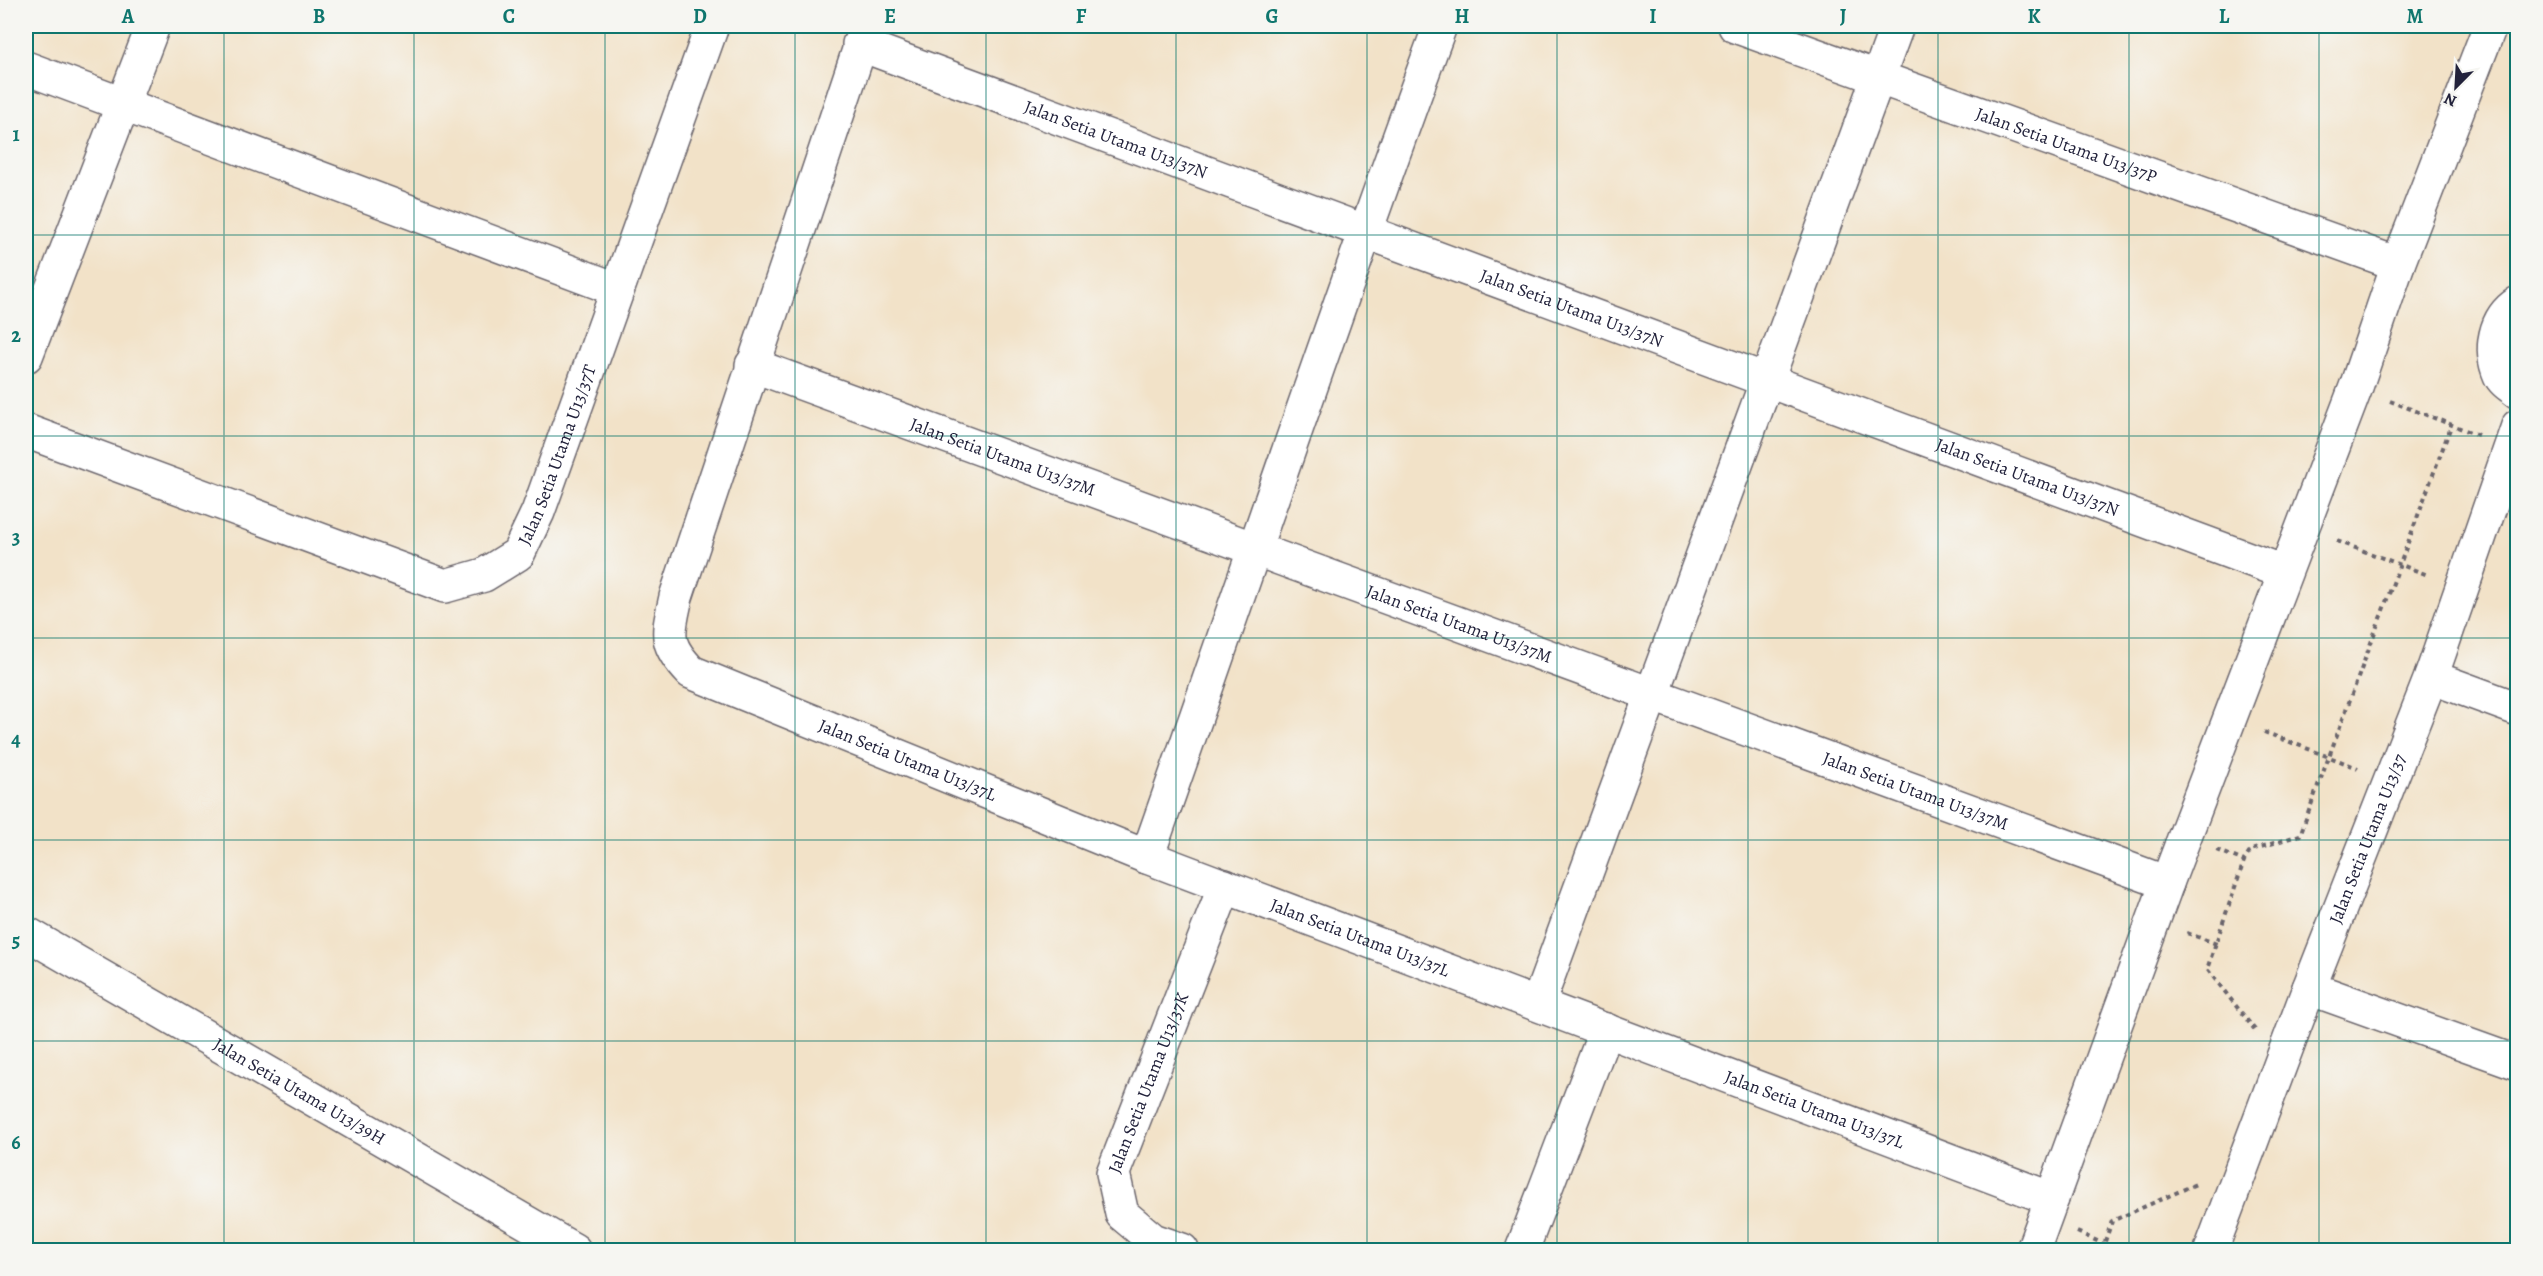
<svg xmlns="http://www.w3.org/2000/svg" width="2543" height="1276" font-family="Alegreya,serif">
<style>
.lines{fill:none;stroke-linecap:round;stroke-linejoin:round}
.minor-casing{stroke:#6b656c;stroke-width:36}
.path{stroke:#6b656c;stroke-width:4;stroke-dasharray:4.5 4.5;stroke-linecap:butt}
.minor{stroke:#fff;stroke-width:33}
.grid{fill:none;stroke:#0f766e;stroke-width:1.5;stroke-opacity:0.55}
.labels{text-anchor:middle;dominant-baseline:central;stroke-width:6;stroke-linejoin:round;paint-order:stroke}
.street-label{font-size:18px;fill:#22223b;stroke:#f6f6f2}
.neatline{fill:none;stroke:#0f766e;stroke-width:2}
.grid-label{font-size:20px;text-anchor:middle;font-weight:bold;fill:#0f766e}
</style>
<rect width="100%" height="100%" fill="#f6f6f2"/>
<filter id="ink" filterUnits="userSpaceOnUse"><feTurbulence type="fractalNoise" baseFrequency=".0167" numOctaves="2"/><feDisplacementMap in="SourceGraphic" scale="12" xChannelSelector="R" yChannelSelector="G"/><feConvolveMatrix kernelMatrix="1 2 1 2 8 2 1 2 1" color-interpolation-filters="sRGB"/></filter>
<filter id="wash" filterUnits="userSpaceOnUse"><feTurbulence type="fractalNoise" baseFrequency=".008" numOctaves="4" result="noise"/><feDisplacementMap in="SourceGraphic" scale="24" xChannelSelector="R" yChannelSelector="G"/><feGaussianBlur stdDeviation="1.35" result="paint"/><feColorMatrix in="noise" values="0 0 0 0 0 0 0 0 0 0 0 0 0 0 0 0 0 1.4 0 .05"/><feComposite in="paint" operator="in"/></filter>
<g filter="url(#wash)">
<rect width="100%" height="100%" fill="#f2e2c8"/>
</g>
<g filter="url(#ink)">
<g class="lines">
<defs>
<g id="minor">
<path id="s1" d="M867,26L676,597C668,634 663,643 691,672L1147,857L2052,1199"/>
<path id="s2" d="M1735,26L2398,264"/>
<path id="s3" d="M859,44L2284,572"/>
<path d="M26,68L616,289"/>
<path d="M2518,303C2494,318 2489,350 2500,375C2503,382 2512,387 2518,392"/>
<path d="M26,356L153,26"/>
<path id="s4" d="M752,365L2167,883"/>
<path id="s5" d="M26,431L445,586L484,575L518,554L538,512L712,26"/>
<path d="M2431,677L2518,709"/>
<path d="M1147,857C1245,580 1338,301 1440,26"/>
<path id="s6" d="M26,933L574,1250"/>
<path d="M2309,988L2518,1063"/>
<path d="M1538,1004L1897,26"/>
<path id="s7" d="M1182,1250L1153,1240L1122,1214L1113,1173L1225,886"/>
<path d="M1522,1250L1606,1030"/>
<path d="M2033,1250L2167,883L2356,387L2398,264L2490,26"/>
<path id="s8" d="M2211,1250L2309,988L2431,677L2518,426"/>
</g>
</defs>
<use href="#minor" class="minor-casing"/>
<g class="path">
<path d="M2390,401L2478,435"/>
<path d="M2337,541L2428,575"/>
<path d="M2264,732L2358,768"/>
<path d="M2217,850L2244,861"/>
<path d="M2187,933L2217,944"/>
<path d="M2255,1030L2207,969L2244,861L2251,850L2300,835L2451,426"/>
<path d="M2077,1232L2104,1244"/>
<path d="M2102,1250L2112,1221L2196,1184"/>
</g>
<use href="#minor" class="minor"/>
</g>
</g>
<path class="grid" d="M224,26V1250M414,26V1250M605,26V1250M795,26V1250M986,26V1250M1176,26V1250M1367,26V1250M1557,26V1250M1748,26V1250M1938,26V1250M2129,26V1250M2319,26V1250M26,235H2518M26,436H2518M26,638H2518M26,840H2518M26,1041H2518"/>
<g class="labels">
<g class="street-label">
<text stroke="none"><textPath href="#s3" startOffset="274">Jalan Setia Utama U13/37N</textPath></text>
<text stroke="none"><textPath href="#s2" startOffset="352">Jalan Setia Utama U13/37P</textPath></text>
<text stroke="none"><textPath href="#s3" startOffset="760">Jalan Setia Utama U13/37N</textPath></text>
<text stroke="none"><textPath href="#s5" startOffset="634">Jalan Setia Utama U13/37T</textPath></text>
<text stroke="none"><textPath href="#s4" startOffset="267">Jalan Setia Utama U13/37M</textPath></text>
<text stroke="none"><textPath href="#s3" startOffset="1246">Jalan Setia Utama U13/37N</textPath></text>
<text stroke="none"><textPath href="#s4" startOffset="753">Jalan Setia Utama U13/37M</textPath></text>
<text stroke="none"><textPath href="#s1" startOffset="918">Jalan Setia Utama U13/37L</textPath></text>
<text stroke="none"><textPath href="#s4" startOffset="1239">Jalan Setia Utama U13/37M</textPath></text>
<text stroke="none"><textPath href="#s8" startOffset="440">Jalan Setia Utama U13/37</textPath></text>
<text stroke="none"><textPath href="#s1" startOffset="1404">Jalan Setia Utama U13/37L</textPath></text>
<text stroke="none"><textPath href="#s7" startOffset="210">Jalan Setia Utama U13/37K</textPath></text>
<text stroke="none"><textPath href="#s6" startOffset="316">Jalan Setia Utama U13/39H</textPath></text>
<text stroke="none"><textPath href="#s1" startOffset="1890">Jalan Setia Utama U13/37L</textPath></text>
</g>
</g>
<rect width="2543" height="1276" fill="none" stroke="#f6f6f2" stroke-width="66"/>
<g transform="translate(2456 87) rotate(204)" stroke="#f6f6f2" stroke-width="4.5" paint-order="stroke">
<path d="M0-4.5L10 22L0 15L-10 22Z" fill="#22223b"/>
<text y="-9" font-size="16" font-weight="bold" text-anchor="middle" fill="#22223b">N</text>
</g>
<rect x="33" y="33" width="2477" height="1210" class="neatline"/>
<g class="grid-label">
<text x="128" y="23">A</text>
<text x="319" y="23">B</text>
<text x="509" y="23">C</text>
<text x="700" y="23">D</text>
<text x="890" y="23">E</text>
<text x="1081" y="23">F</text>
<text x="1272" y="23">G</text>
<text x="1462" y="23">H</text>
<text x="1653" y="23">I</text>
<text x="1843" y="23">J</text>
<text x="2034" y="23">K</text>
<text x="2224" y="23">L</text>
<text x="2415" y="23">M</text>
<text x="16" y="141">1</text>
<text x="16" y="342">2</text>
<text x="16" y="544">3</text>
<text x="16" y="746">4</text>
<text x="16" y="947">5</text>
<text x="16" y="1149">6</text>
</g>
</svg>
